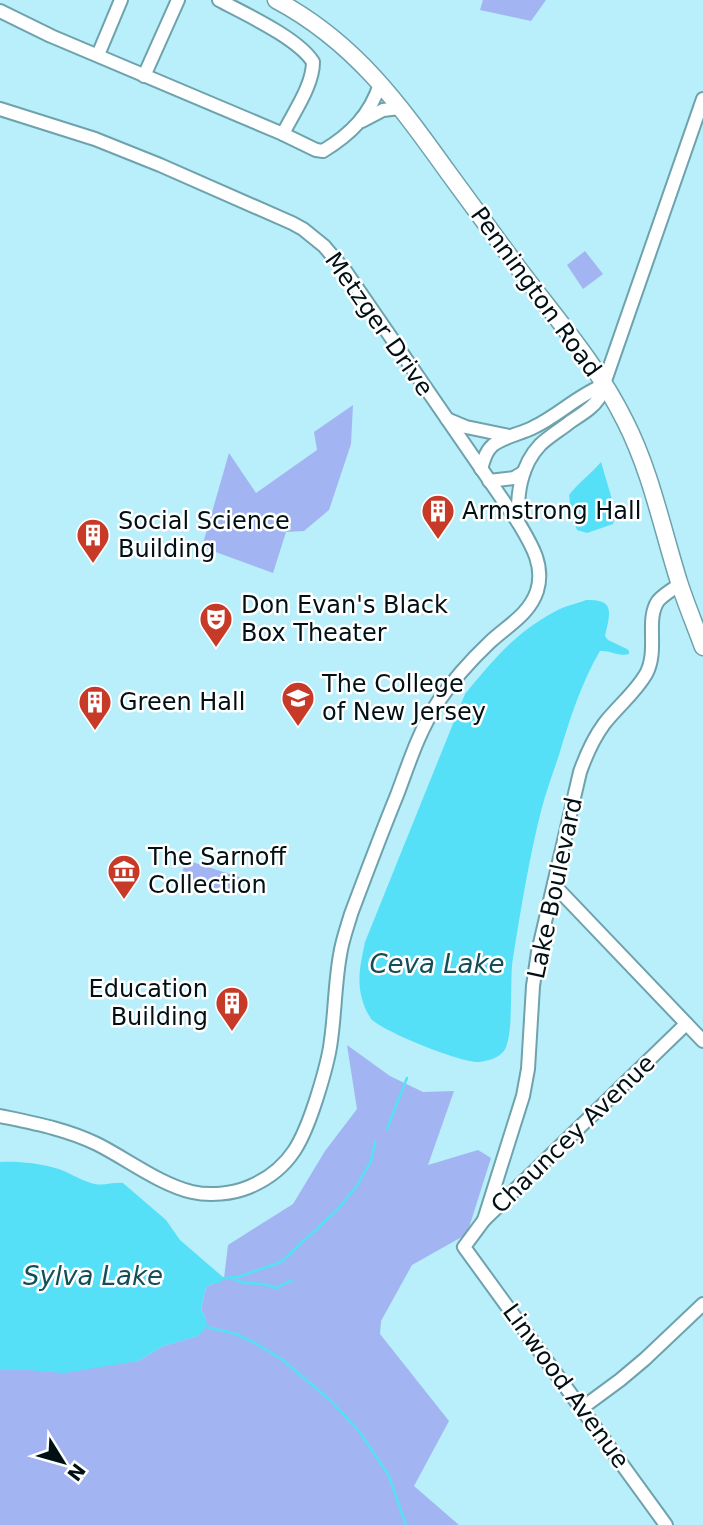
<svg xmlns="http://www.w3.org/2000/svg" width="703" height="1525" font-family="'DejaVu Sans',sans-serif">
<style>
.green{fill:#a2b5f2}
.water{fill:#56e0f8}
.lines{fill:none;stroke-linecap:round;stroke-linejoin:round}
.stream{stroke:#56e0f8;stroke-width:2.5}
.minor-casing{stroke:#6ea2ad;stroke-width:16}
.major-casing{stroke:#6ea2ad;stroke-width:19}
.minor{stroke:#fff;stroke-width:12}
.major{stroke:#fff;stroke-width:16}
.labels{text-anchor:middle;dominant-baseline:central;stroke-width:5;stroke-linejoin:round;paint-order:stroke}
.street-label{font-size:24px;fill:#001014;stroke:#fff}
.poi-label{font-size:24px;fill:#001014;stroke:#fff;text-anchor:start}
.water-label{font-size:26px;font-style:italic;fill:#144f59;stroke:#fff}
</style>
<rect width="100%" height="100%" fill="#b8effa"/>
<g class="green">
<path d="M483,0H546L531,21L480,10Z"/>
<path d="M585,251L603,274L583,289L567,265Z"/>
<path d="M353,405L351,444L329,510L304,531L286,532L273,573L202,547L229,453L256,493L317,450L314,432Z"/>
<path d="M186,860L242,878L235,896L181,876Z"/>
<path d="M347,1045L390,1076L423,1092L454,1091L428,1165L478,1150L491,1158L467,1234L412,1265L381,1321L380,1334L449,1421L414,1486L459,1525H0V1370H29L138,1361L163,1346L197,1336L206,1319L201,1309L206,1287L224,1278L228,1245L293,1204L325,1151L357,1109Z"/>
</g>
<g class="water">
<path d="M601,462L616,513L613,524L587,533L577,530L572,517L569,495C578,483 591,474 601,462Z"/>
<path d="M586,600C616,599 610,613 605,636L608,640L627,649L629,651V654C620,657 610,650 600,651C582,681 569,721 559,755C553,773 546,792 541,811C529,859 521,908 513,958C509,978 515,1039 503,1052C498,1058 488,1061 479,1062C461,1063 384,1032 371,1019C371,1018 366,1011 366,1010C355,985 360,967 365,942L465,694C493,660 515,633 554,612C564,606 576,604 586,600Z"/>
<path d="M0,1162C17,1161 38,1163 55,1168C67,1171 78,1179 91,1183C103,1187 111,1182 123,1183L166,1220L180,1240L224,1278L220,1283H214L206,1287L201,1309L206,1319L207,1327L198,1336L163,1346L138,1361L64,1373L29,1370H0Z"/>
</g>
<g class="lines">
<g class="stream">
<path d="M387,1129L407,1078"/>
<path d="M224,1278L238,1277L281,1262L338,1209L356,1187L371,1161L375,1142"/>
<path d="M233,1279L245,1283L264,1284L276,1288L292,1280"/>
<path d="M207,1327L236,1334L255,1343L283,1360L330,1400L359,1431L389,1476L406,1525"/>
</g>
<defs>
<g id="minor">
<path d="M219,0C245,14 298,38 313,62C313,86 293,113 283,134"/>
<path d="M0,11L51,36L283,134L316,150L323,151C351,134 370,115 380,84"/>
<path d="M98,55L121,0"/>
<path d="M144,76L178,0"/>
<path d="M0,109L95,139L160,165L292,223L303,229L324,246L346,272L518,522C531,544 545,565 537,591C529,615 507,626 490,642C471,660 453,680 438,702C419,731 409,763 397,795C381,834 366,874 351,914C347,928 342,941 340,955C335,983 335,1012 331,1040C329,1059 323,1078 317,1097C304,1138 292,1169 249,1187C232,1194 210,1196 192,1192C159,1184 127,1159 97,1144C66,1129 33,1123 0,1116"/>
<path d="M362,121L383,110L400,108"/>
<path d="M447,419L466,427L509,436"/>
<path d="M481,469C484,459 486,451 493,445C505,436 521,434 534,427C559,415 578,395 604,385"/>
<path d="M489,481L514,478L524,472"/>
<path d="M518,522C517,495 520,466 540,445C548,437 560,430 570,422C580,415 592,409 599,398L703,99"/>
<path d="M554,885L703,1041"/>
<path d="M484,1220L523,1096L528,1069L533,986L538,952L580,772C586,755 593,739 604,724C617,707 635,693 646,674C659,650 645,620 658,601C663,595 673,589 679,585"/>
<path d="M582,1408L620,1380L645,1359L703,1304"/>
<path d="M666,1525L464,1247L484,1220L686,1024"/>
</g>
<path id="major" d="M276,0C355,42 399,104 450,175C472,205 494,235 516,265C554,316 597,364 625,421C651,472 662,528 679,582C686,604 695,625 703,647"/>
</defs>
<use href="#minor" class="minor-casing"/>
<use href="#major" class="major-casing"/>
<use href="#minor" class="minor"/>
<use href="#major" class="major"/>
</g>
<defs>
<symbol id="building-pin" viewBox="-11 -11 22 30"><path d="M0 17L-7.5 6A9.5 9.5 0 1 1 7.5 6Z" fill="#c63a27" stroke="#fff"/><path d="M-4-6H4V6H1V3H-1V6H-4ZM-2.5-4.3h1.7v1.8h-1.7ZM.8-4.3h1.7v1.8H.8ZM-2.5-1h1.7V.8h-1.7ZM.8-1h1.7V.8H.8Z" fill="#fff"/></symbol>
<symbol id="theatre-pin" viewBox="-11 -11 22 30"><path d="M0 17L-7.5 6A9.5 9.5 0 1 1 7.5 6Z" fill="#c63a27" stroke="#fff"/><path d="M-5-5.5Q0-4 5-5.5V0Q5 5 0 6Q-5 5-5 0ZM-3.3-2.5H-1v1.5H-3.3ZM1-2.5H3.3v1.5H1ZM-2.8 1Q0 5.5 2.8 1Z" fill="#fff"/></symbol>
<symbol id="university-pin" viewBox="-11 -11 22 30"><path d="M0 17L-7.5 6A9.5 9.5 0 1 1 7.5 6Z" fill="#c63a27" stroke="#fff"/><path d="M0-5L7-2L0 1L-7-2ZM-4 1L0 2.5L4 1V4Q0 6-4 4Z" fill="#fff"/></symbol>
<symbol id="museum-pin" viewBox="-11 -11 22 30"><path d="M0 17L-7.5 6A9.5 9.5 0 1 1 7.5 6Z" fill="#c63a27" stroke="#fff"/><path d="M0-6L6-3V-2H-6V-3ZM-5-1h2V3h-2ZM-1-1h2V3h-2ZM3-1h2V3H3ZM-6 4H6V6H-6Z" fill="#fff"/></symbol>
</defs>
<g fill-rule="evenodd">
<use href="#building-pin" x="419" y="492" width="38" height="52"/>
<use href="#building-pin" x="74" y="516" width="38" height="52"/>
<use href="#theatre-pin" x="197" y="600" width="38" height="52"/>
<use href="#university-pin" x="279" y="679" width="38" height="52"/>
<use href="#building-pin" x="76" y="683" width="38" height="52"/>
<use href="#museum-pin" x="105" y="852" width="38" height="52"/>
<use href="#building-pin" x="213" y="984" width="38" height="52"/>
</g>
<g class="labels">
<g class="street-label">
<text transform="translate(536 292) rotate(54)">Pennington Road</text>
<text transform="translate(379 324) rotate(55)">Metzger Drive</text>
<text transform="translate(555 888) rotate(-78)">Lake Boulevard</text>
<text transform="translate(573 1134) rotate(-44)">Chauncey Avenue</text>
<text transform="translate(566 1386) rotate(54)">Linwood Avenue</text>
</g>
<g class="poi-label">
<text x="462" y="511">Armstrong Hall</text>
<text x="118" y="521">Social Science<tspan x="118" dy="28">Building</tspan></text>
<text x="241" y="605">Don Evan's Black<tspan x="241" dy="28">Box Theater</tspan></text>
<text x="322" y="684">The College<tspan x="322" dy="28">of New Jersey</tspan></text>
<text x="119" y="702">Green Hall</text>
<text x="148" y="857">The Sarnoff<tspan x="148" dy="28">Collection</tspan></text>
<text x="208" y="989" text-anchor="end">Education<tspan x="208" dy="28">Building</tspan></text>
</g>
<g class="water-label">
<text x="437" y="964">Ceva Lake</text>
<text x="93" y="1276">Sylva Lake</text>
</g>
</g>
<g transform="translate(63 1462) rotate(127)" stroke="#ffffff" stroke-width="5" paint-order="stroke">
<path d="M0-5L12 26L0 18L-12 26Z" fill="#001014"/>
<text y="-10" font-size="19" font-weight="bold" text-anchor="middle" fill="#001014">N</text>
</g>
</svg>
